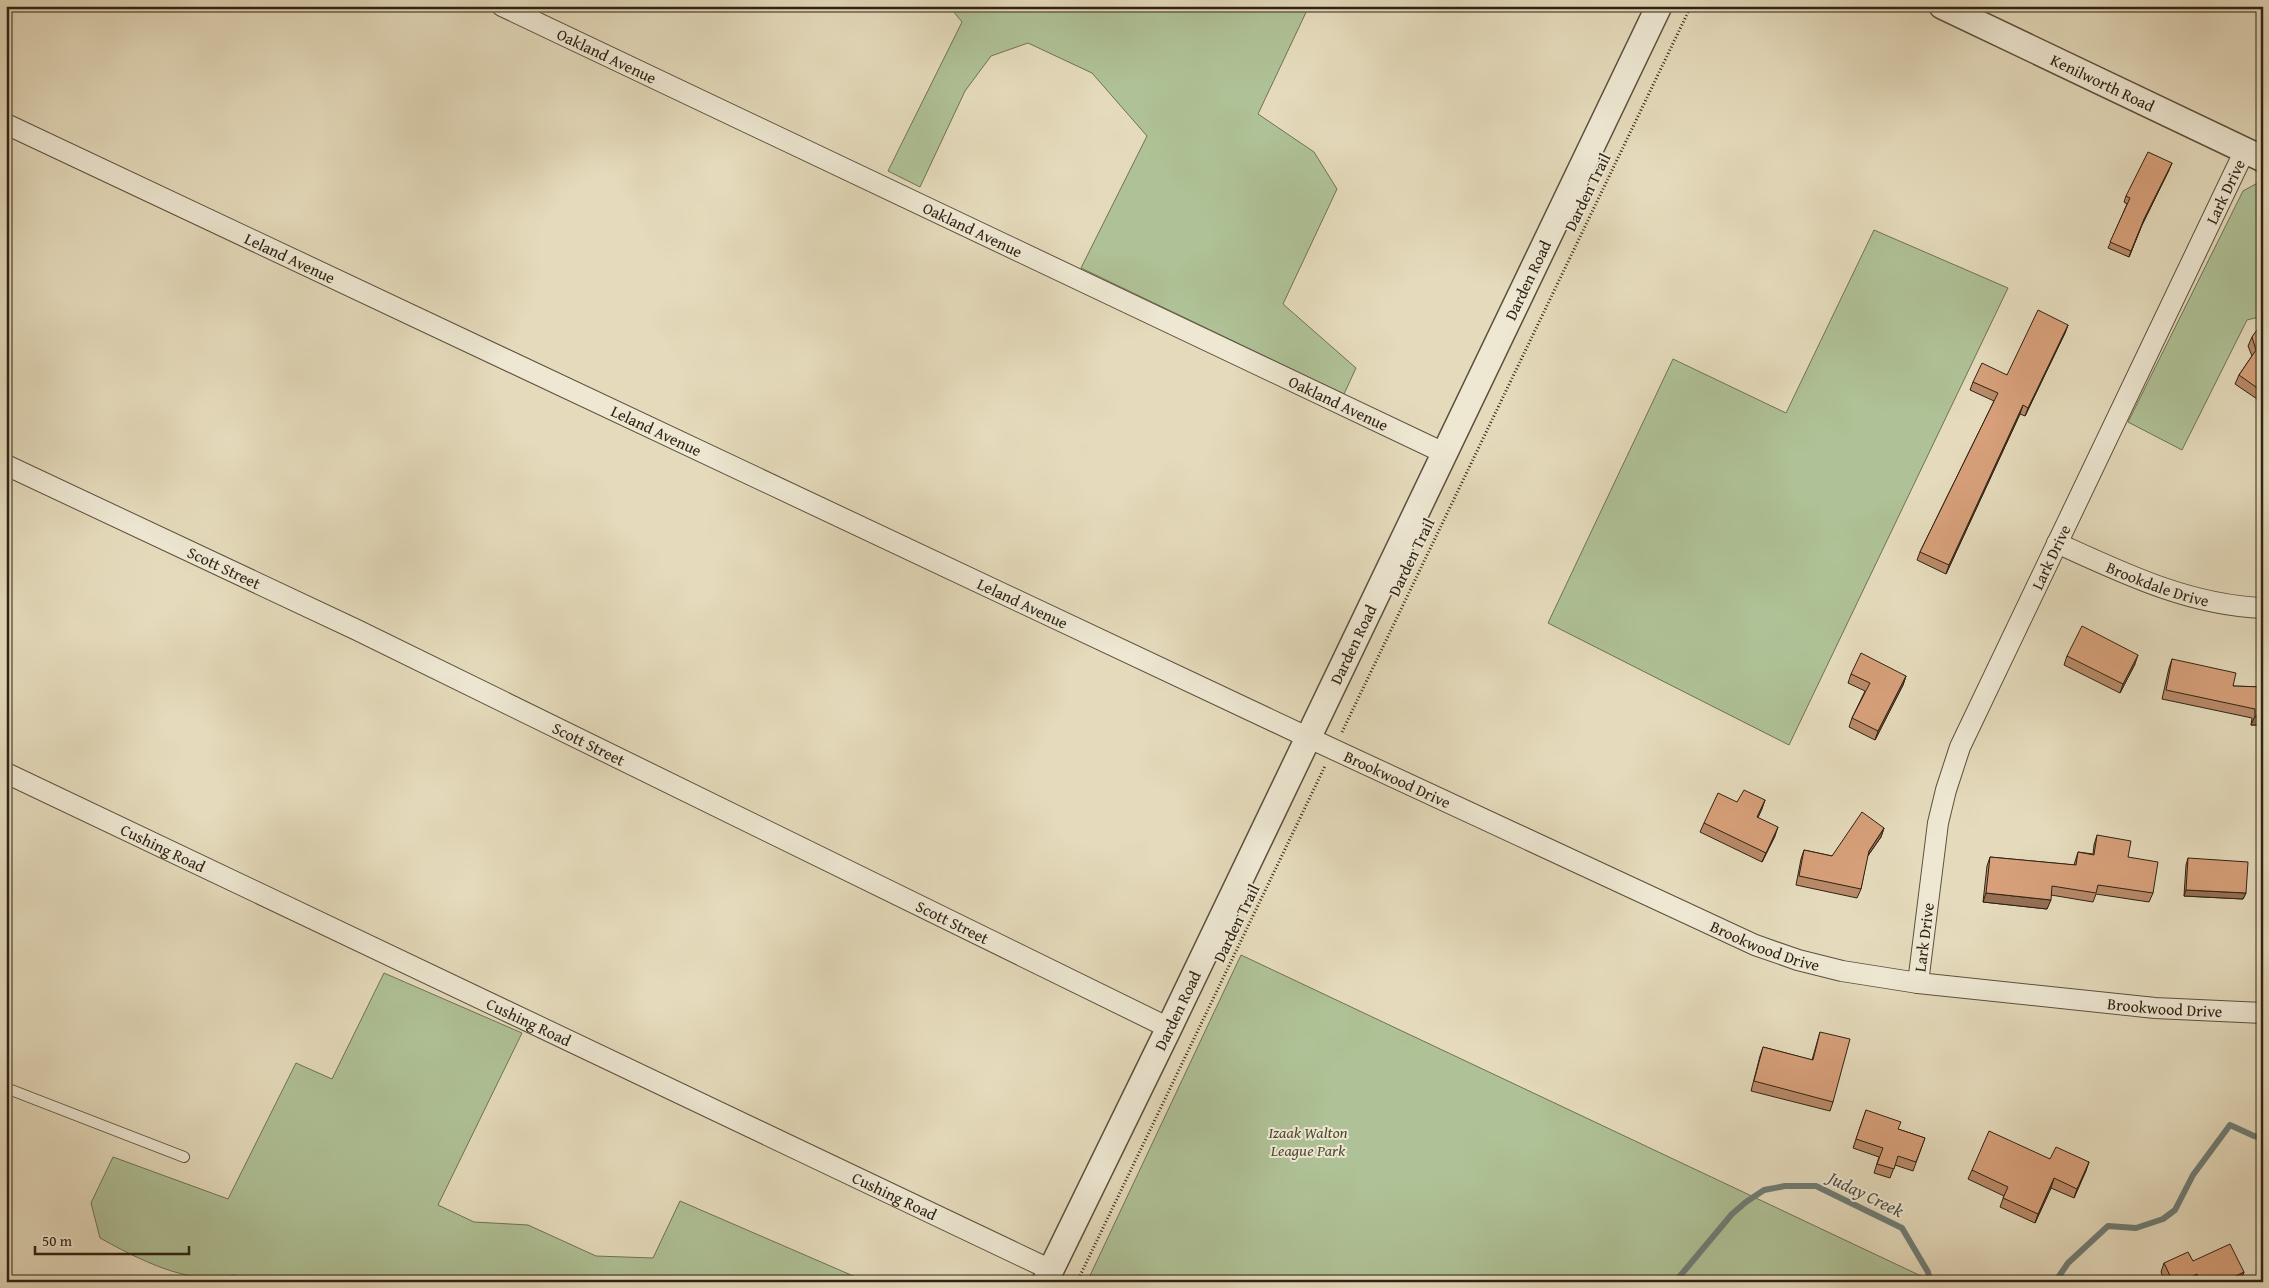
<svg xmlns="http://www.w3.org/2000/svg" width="2269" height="1288" font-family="'Gentium Book Plus',serif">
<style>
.green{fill:#afc196;stroke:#6f7254}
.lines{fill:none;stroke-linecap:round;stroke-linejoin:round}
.stream{stroke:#6f7d77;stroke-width:6}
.service-casing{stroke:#5c503d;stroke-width:12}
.minor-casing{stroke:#5c503d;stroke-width:22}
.tertiary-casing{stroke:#5c503d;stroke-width:28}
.path{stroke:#2f2213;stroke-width:3;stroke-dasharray:1 2.5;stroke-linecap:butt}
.service{stroke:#eee8d3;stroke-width:10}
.minor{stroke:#eee8d3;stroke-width:20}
.tertiary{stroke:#eee8d3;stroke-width:25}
.wall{fill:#b98a69;stroke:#2f2213}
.shaded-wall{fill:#967055;stroke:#2f2213}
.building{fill:#d7a07a;stroke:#2f2213}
.labels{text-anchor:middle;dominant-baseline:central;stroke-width:4;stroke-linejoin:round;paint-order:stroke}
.street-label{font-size:16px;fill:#2f2213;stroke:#eee8d3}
.park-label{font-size:16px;font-style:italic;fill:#4f4a34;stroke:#eee8d3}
.water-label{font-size:18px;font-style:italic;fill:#4f4f45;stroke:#eee8d3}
</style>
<rect width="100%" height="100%" fill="#e5dbbc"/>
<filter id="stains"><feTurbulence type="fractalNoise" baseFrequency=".004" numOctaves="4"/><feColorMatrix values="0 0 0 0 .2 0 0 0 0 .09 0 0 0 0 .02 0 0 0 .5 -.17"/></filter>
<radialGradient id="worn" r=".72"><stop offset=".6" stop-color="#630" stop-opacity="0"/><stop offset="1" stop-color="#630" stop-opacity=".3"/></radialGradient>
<g class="green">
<path d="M949,6H1309L1258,114L1314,152L1337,189L1283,304L1356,368L1344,394L1081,268L1147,136L1092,73L1028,43L991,56L965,91L920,187L888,171L962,22Z"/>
<path d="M2263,180V316L2247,320L2182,450L2128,422L2243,191Z"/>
<path d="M1874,230L2008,288L1789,745L1548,623L1673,359L1786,413Z"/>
<path d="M1241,955L1919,1275L1933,1282H1087Z"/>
<path d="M384,973L522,1033L438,1205L474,1222L528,1225L596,1256L653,1258L680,1201L858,1278L857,1282H248L234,1275C193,1288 136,1258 100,1238L91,1203L113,1157L228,1199L296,1063L332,1079Z"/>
</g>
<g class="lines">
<g class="stream">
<path d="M1675,1282L1732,1214L1746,1202L1764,1190L1785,1186H1816L1902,1228L1928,1272L1930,1282"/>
<path d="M2055,1282L2068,1263L2108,1226L2136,1228L2163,1219L2175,1210L2193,1175L2230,1125L2254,1136L2263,1138"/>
</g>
<defs>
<path id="service" d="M6,1088L184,1157"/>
<g id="minor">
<path id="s1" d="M502,6L1444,453"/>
<path id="s2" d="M6,124L1307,737L1755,945L1798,960L1842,971L1918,983L2155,1008L2263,1013"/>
<path id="s3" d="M6,465L357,630L1169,1028"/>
<path id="s4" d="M2057,543C2123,573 2188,605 2263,608"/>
<path id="s5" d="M6,773L1051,1270"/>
<path id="s6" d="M1918,983L1938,823L1946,790L1960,747L2245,150"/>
</g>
<g id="tertiary">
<path id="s7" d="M1942,6L2263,159"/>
<path id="s8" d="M1045,1282L1169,1028L1659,6"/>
</g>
</defs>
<use href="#service" class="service-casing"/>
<use href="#minor" class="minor-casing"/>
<use href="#tertiary" class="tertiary-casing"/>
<g class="path">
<path d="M1342,732L1691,6"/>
<path d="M1077,1282L1325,766"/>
</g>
<use href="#service" class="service"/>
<use href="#minor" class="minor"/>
<use href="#tertiary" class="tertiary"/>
</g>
<g class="wall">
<path d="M2169,170L2142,225L2129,257L2108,248L2127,204L2124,202L2126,196Z"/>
<path d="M2263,324V397L2260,401L2235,384L2239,375L2252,356L2248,346L2252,337Z"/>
<path d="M2068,325L2065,333L2025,416L2020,414L1946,574L1917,560L1920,552L1994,401L1970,390L1973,382L2007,375Z"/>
<path d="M2263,524V536L2259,533Z"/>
<path d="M2067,656L2135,664L2120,693L2064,665Z"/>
<path d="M2172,659L2233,686L2263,687V725H2251L2252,718L2162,699L2169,668Z"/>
<path d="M1851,674L1906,676L1903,685L1875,740L1849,727L1852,718L1865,691L1848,683Z"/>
<path d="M1765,800L1758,817L1775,836L1762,862L1700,832L1704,823L1737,802Z"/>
<path d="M1884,828L1881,837L1867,857L1861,889L1857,898L1796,885L1801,859L1804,850L1832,856Z"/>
<path d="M2097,835L2128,857L2153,893L2149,902L2096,894L2093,902L2051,895L2047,909L1983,902L1987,866L1990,857L2074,865L2078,852L2093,854L2094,845Z"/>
<path d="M2188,858L2246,893L2243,899L2184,896L2186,865Z"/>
<path d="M1820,1032L1833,1102L1830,1111L1751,1091L1760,1056L1763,1047L1812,1060Z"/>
<path d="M1866,1110L1898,1129L1925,1138L1913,1171L1895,1165L1890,1178L1874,1173L1879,1157L1853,1148Z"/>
<path d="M2050,1159L2089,1162L2074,1198L2051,1188L2035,1223L2000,1207L2004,1196L1968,1179L1972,1170Z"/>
<path d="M2193,1261L2244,1272L2240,1282H2165L2161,1272L2164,1263Z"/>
</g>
<g class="shaded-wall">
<path d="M2172,163L2169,170L2142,225L2129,257L2144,219Z"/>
<path d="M2068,325L2065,333L2025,416L2028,408Z"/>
<path d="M2023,405L2020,414L1946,574L1949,565Z"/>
<path d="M2138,655L2135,664L2120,693L2123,684Z"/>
<path d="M1906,676L1903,685L1875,740L1878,731Z"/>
<path d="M2255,716H2263V725H2251Z"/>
<path d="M1765,800L1762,809L1754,826L1757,817Z"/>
<path d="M1778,827L1775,836L1762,862L1766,853Z"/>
<path d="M1884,828L1881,837L1865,860L1869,851Z"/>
<path d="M2186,890L2246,893L2243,899L2184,896Z"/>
<path d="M1986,893L2051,900L2047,909L1983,902Z"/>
<path d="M2089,1162L2086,1171L2074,1198L2077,1189Z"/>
<path d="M2054,1178L2051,1188L2035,1223L2038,1214Z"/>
<path d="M2244,1272L2240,1282H2223Z"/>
<path d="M2197,1274L2194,1282H2180Z"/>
</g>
<g class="building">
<path d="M2148,152L2172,163L2144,219L2131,251L2110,242L2130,198L2126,196Z"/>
<path d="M2038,310L2068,325L2028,408L2023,405L1949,565L1920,552L1998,393L1973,382L1982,363L2007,375Z"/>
<path d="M2261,324H2263V392L2239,375L2256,350L2252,337Z"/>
<path d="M2082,626L2138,655L2123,684L2067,656Z"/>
<path d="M1861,653L1906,676L1878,731L1852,718L1870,683L1851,674Z"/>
<path d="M2172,659L2236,673L2233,686L2263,687V716H2255V709L2166,690Z"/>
<path d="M1744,790L1765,800L1757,817L1778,827L1766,853L1704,823L1718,793L1737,802Z"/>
<path d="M1862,812L1884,828L1869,851L1861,889L1799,876L1804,850L1832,856Z"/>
<path d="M2097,835L2131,841L2128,857L2158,862L2153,893L2098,885L2096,893L2052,886L2051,900L1986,893L1990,857L2076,865L2078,852L2094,855Z"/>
<path d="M2188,858L2248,862L2246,893L2186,890Z"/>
<path d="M1820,1032L1850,1039L1833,1102L1754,1081L1763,1047L1813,1060Z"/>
<path d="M1866,1110L1901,1122L1898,1129L1925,1138L1916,1162L1898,1156L1894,1169L1877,1164L1883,1148L1856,1139Z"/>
<path d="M1989,1131L2050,1159L2056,1147L2089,1162L2077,1189L2054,1178L2038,1214L2003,1198L2008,1187L1972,1170Z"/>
<path d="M2230,1244L2244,1272L2223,1282H2200L2197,1274L2180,1282H2173L2164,1263L2188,1252L2193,1261Z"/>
</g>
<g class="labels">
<g class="street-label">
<text stroke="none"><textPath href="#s1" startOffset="116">Oakland Avenue</textPath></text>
<text stroke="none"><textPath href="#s7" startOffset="178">Kenilworth Road</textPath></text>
<text transform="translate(1587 192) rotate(-64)">Darden Trail</text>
<text stroke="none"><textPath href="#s6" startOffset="856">Lark Drive</textPath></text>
<text stroke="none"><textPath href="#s1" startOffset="521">Oakland Avenue</textPath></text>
<text stroke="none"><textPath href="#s2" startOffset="314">Leland Avenue</textPath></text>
<text stroke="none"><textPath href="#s8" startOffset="1112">Darden Road</textPath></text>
<text stroke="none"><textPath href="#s1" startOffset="926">Oakland Avenue</textPath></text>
<text stroke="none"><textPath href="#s2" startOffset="719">Leland Avenue</textPath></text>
<text transform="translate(1411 557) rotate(-64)">Darden Trail</text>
<text stroke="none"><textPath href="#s6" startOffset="451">Lark Drive</textPath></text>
<text stroke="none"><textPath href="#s3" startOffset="241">Scott Street</textPath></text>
<text stroke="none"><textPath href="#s4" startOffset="109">Brookdale Drive</textPath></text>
<text stroke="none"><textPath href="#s2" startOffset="1124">Leland Avenue</textPath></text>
<text stroke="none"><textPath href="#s8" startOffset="708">Darden Road</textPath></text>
<text stroke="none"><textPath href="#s3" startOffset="646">Scott Street</textPath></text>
<text stroke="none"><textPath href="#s2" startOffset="1538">Brookwood Drive</textPath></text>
<text stroke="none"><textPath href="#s5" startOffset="174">Cushing Road</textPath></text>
<text stroke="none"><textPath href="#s3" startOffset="1051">Scott Street</textPath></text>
<text transform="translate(1236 923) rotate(-64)">Darden Trail</text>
<text stroke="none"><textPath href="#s6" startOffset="46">Lark Drive</textPath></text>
<text stroke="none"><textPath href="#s2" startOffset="1942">Brookwood Drive</textPath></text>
<text stroke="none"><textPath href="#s2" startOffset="2348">Brookwood Drive</textPath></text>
<text stroke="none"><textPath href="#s8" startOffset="302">Darden Road</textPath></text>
<text stroke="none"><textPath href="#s5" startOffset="579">Cushing Road</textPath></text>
<text stroke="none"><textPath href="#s5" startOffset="984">Cushing Road</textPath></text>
</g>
<g class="park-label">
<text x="1308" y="1132">Izaak Walton<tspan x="1308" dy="18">League Park</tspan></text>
</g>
<g class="water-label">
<text transform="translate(1866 1194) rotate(26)">Juday Creek</text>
</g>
</g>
<rect width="2269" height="1288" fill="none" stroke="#e5dbbc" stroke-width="25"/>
<rect x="8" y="8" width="2254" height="1273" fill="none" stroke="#2f2213" stroke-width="2.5"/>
<rect x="12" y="12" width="2244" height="1263" fill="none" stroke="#2f2213"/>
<path d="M35 1246v8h154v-8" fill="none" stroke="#2f2213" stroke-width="2.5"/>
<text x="42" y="1246" font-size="15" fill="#2f2213" stroke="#eee8d3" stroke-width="4" paint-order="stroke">50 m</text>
<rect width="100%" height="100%" filter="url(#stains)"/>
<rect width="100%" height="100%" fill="url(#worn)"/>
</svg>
